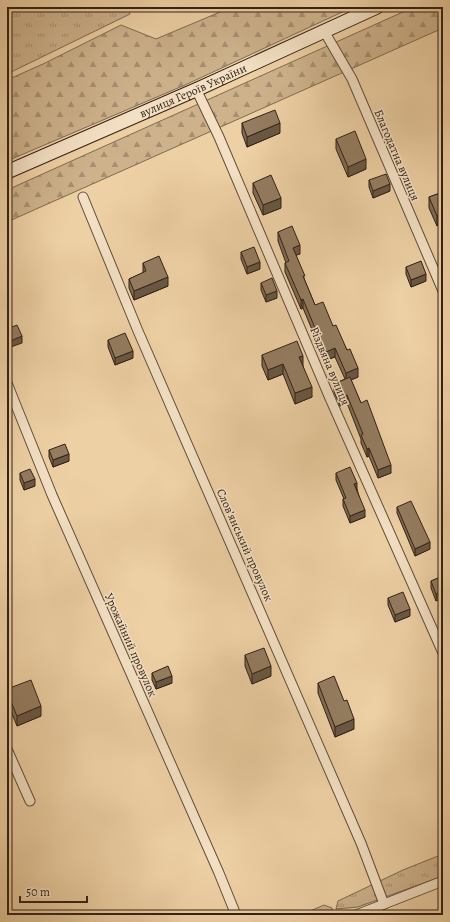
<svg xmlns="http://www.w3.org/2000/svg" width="450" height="922" font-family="Alegreya,serif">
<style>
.grass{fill:url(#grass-tufts);stroke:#806a51}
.forest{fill:url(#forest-firs);stroke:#806a51}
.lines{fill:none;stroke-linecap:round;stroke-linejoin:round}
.street-casing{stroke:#624d3a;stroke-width:11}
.secondary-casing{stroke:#332116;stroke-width:15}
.street{stroke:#f3e0c4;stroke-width:9}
.secondary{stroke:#f3e0c4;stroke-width:13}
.wall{fill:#7f6b53;stroke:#332116}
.shaded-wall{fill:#685743;stroke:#332116}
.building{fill:#947c60;stroke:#332116}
.labels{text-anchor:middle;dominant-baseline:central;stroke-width:3;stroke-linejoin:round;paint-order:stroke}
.street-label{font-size:12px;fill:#332116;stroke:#f3e0c4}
</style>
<defs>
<pattern id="grass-tufts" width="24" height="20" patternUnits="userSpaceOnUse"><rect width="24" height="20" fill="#cdb28c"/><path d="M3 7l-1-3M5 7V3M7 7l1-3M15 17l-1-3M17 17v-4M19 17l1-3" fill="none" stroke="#a79071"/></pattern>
<pattern id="forest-firs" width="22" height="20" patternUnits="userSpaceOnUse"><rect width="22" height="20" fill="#cdb28c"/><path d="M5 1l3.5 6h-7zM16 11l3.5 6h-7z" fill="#a79071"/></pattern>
</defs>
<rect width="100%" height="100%" fill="#edd0a4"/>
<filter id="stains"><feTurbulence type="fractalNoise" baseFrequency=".005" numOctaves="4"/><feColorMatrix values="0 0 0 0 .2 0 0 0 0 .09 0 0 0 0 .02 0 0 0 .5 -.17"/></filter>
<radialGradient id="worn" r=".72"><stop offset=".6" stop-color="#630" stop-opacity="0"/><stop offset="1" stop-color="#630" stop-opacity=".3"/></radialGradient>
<g class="grass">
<path d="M7,7H127L130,14L7,74Z"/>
<path d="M443,854V876L358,907L336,909L338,901L403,870Z"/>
</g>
<g class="forest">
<path d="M232,7H353L185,85L7,161V80L43,64L121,25L156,39Z"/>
<path d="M414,7H443V28L7,222V190Z"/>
<path d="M324,905L332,908L333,915H301Z"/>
</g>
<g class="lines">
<defs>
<g id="street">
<path d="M324,31L352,79L443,291"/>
<path d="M196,89L219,137L329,396L443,653"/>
<path d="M83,197L138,331L361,843L384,904"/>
<path d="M7,383L52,495L219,873L236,915"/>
<path d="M7,749L30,801"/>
<path d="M356,915L443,881"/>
</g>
<g id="secondary">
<path id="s1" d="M7,172L200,88L377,7"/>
</g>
</defs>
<use href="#street" class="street-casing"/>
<use href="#secondary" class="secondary-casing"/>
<use href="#street" class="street"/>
<use href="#secondary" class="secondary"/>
</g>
<g class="wall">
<path d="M242,123L280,133L247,147L242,133Z"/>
<path d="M336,139L366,169L348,177L336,149Z"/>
<path d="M369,180L390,191L373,198L369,187Z"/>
<path d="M253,183L281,208L263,215L253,193Z"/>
<path d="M443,192L437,226L429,208V197Z"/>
<path d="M278,232L300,254L296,255L305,281L315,305L333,326L347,350L358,377L351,380L391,473L378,478L369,456L367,457L361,443V439L347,403L340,406L334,392V384L345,379L335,357L326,360L316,336L315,337L303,308L301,309L285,272V263H286L278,241Z"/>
<path d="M241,252L260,269L247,274L241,259Z"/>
<path d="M143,263L168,286L134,300L129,288V279L143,273Z"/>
<path d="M406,267L426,281L411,287L406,274Z"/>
<path d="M261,283L277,298L266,302L261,290Z"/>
<path d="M108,340L133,358L115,365L108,347Z"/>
<path d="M262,355L303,366L312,397L295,404L283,374L268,380L262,366Z"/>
<path d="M49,450L69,461L53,467L49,457Z"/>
<path d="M20,473L35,486L24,490L20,480Z"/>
<path d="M336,473L357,489L365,517L350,523L343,506V499H344L336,480Z"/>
<path d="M397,507L430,549L415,556L397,513Z"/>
<path d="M443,576L436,601L431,588V581Z"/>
<path d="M388,598L410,616L395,622L388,605Z"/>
<path d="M443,610V623L441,618V611Z"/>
<path d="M245,655L271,676L252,684L245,666Z"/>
<path d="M152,673L172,683L156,689L152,680Z"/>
<path d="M318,683L354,729L335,737L318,693Z"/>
<path d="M7,689L41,716L17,726L7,702Z"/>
</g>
<g class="shaded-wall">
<path d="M280,123V133L247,147V137Z"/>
<path d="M366,159V169L348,177V167Z"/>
<path d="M390,184V191L373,198V191Z"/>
<path d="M281,198V208L263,215V205Z"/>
<path d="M443,213V224L437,226V216Z"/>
<path d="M300,245V254L293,256V248Z"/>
<path d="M260,262V269L247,274V267Z"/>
<path d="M426,274V281L411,287V280Z"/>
<path d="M168,277V286L134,300V291Z"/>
<path d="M277,291V298L266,302V295Z"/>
<path d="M303,299V308L301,309V300Z"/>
<path d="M315,328H316V336L315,337Z"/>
<path d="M22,336V343L8,348V342Z"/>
<path d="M335,348V357L326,360V352Z"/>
<path d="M133,351V358L115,365V358Z"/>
<path d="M303,356V366L299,357Z"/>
<path d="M283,364V374L268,380V370Z"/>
<path d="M358,368V377L346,382V373Z"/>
<path d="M312,387V397L295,404V393Z"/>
<path d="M347,395V403L340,406V398Z"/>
<path d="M369,448V456L367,457V449Z"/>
<path d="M69,454V461L53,467V460Z"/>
<path d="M391,465V473L378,478V470Z"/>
<path d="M35,479V486L24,490V483Z"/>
<path d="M357,483V490L354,484Z"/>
<path d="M365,510V517L350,523V516Z"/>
<path d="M430,542V549L415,556V549Z"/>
<path d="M443,591V598L436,601V594Z"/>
<path d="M410,609V616L395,622V615Z"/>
<path d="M271,666V676L252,684V674Z"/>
<path d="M172,676V683L156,689V682Z"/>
<path d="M41,706V716L17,726V716Z"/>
<path d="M354,719V729L335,737V727Z"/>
</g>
<g class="building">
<path d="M275,110L280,123L247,137L242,123Z"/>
<path d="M355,131L366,159L348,167L336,139Z"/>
<path d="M386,174L390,184L373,191L369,180Z"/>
<path d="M271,175L281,198L263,205L253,183Z"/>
<path d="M443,192V213L437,216L429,197Z"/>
<path d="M292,226L300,245L293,248L305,276H303L315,305L323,302L333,326L336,325L347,350L350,349L358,368L346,373L335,348L326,352L316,328H315L303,299L301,300L285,263L289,261L278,232Z"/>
<path d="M254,247L260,262L247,267L241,252Z"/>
<path d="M159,256L168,277L134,291L129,279L146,271L143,263Z"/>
<path d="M421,261L426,274L411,280L406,267Z"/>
<path d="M272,278L277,291L266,295L261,283Z"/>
<path d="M17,325L22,336L8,342L7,340V329Z"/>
<path d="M125,333L133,351L115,358L108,340Z"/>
<path d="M297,341L303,356L299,357L312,387L295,393L283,364L268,370L262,355Z"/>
<path d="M350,377L361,403L367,400L391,465L378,470L369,448L367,449L361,435L363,434L347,395L340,398L334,384Z"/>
<path d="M65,444L69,454L53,460L49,450Z"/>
<path d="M350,467L357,483L354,484L365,510L350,516L343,499L346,498L336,473Z"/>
<path d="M30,469L35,479L24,483L20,473Z"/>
<path d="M411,501L430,542L415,549L397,507Z"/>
<path d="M443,576V591L436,594L431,581Z"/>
<path d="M403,592L410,609L395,615L388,598Z"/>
<path d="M443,610V616L441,611Z"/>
<path d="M264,648L271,666L252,674L245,655Z"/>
<path d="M168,666L172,676L156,682L152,673Z"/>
<path d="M334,676L344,701L347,700L354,719L335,727L318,683Z"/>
<path d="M31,680L41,706L17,716L7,692V689Z"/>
</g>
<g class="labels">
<g class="street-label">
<text stroke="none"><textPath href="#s1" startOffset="203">вулиця Героїв України</textPath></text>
<text transform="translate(397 155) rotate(67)">Благодатна вулиця</text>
<text transform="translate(330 366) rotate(67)">Різдвяна вулиця</text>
<text transform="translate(245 545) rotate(66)">Словʼянський провулок</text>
<text transform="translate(131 645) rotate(66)">Урожайний провулок</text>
</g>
</g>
<rect width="450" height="922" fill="none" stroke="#edd0a4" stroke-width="24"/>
<rect x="8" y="8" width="434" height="906" fill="none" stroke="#332116" stroke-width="2"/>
<rect x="12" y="12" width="426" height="898" fill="none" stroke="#332116"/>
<path d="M20 896v6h67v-6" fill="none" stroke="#332116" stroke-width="2"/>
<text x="26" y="896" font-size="12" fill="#332116" stroke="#f3e0c4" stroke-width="3" paint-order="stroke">50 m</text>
<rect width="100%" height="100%" filter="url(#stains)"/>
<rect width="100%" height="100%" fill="url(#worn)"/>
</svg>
